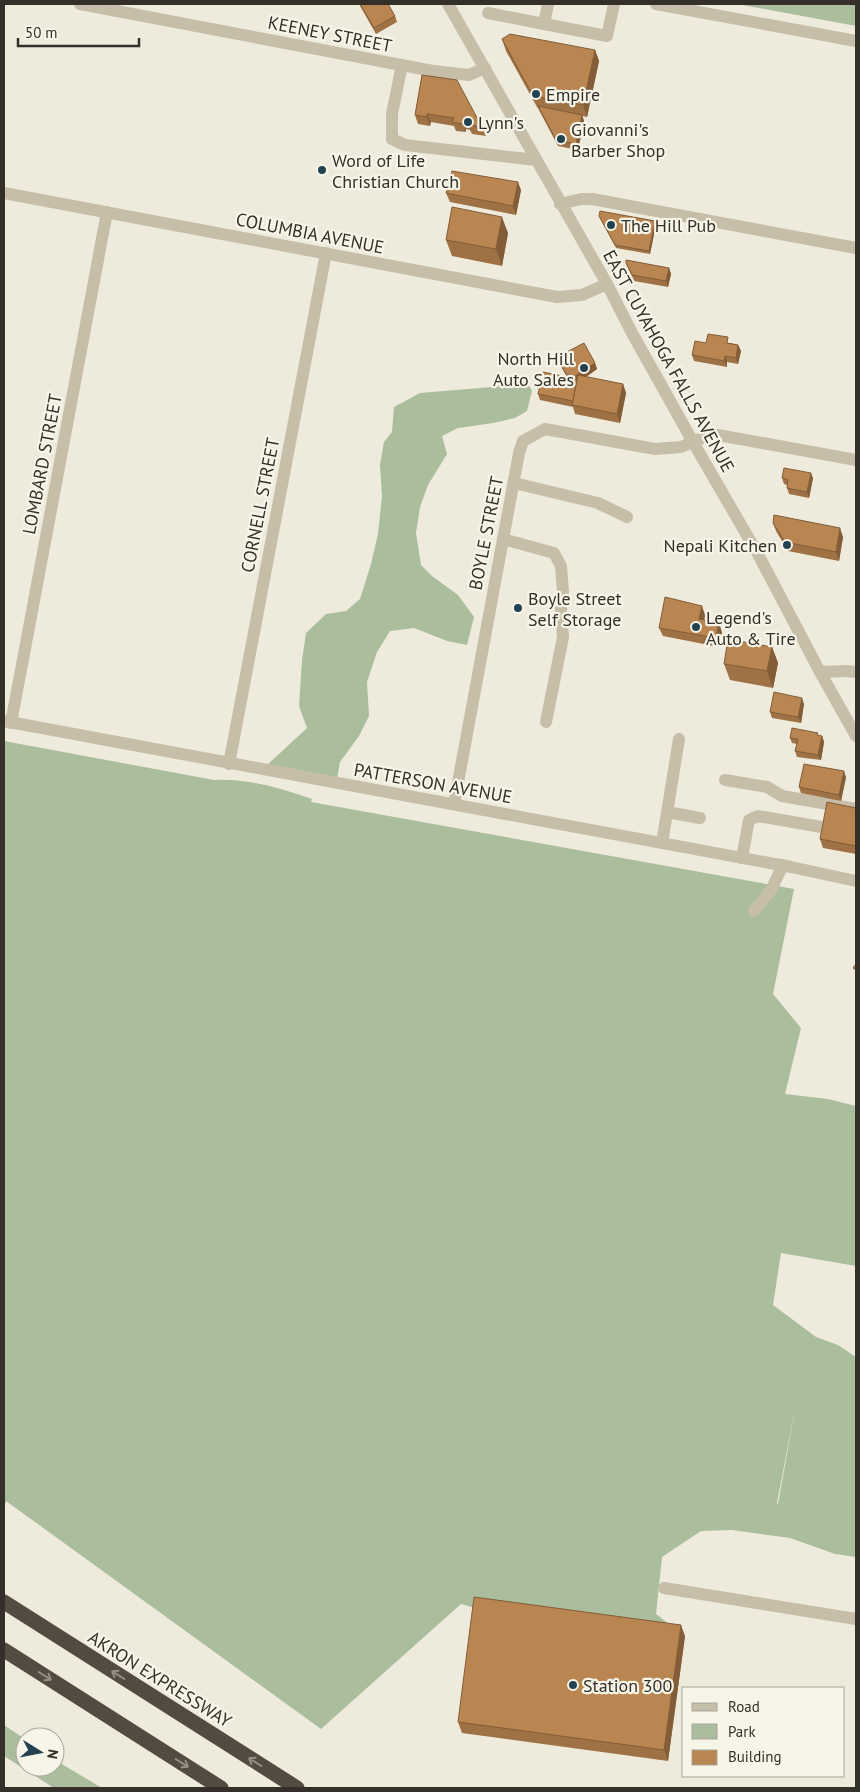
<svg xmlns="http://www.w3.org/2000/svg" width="860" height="1792" font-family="'PT Sans',sans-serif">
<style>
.green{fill:#aabd9d;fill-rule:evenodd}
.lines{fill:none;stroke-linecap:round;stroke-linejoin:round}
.minor{stroke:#c6bea9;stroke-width:12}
.highway{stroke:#544b40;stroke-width:15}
.wall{fill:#9f7245}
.shaded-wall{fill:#825d38}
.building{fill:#b98550;stroke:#825d38}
.oneway{stroke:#958f83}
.poi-dot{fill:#224151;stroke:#f7f4e8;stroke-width:2}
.labels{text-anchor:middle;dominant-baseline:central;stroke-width:4.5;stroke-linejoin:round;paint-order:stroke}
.street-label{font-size:18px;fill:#342f28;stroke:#f7f4e8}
.poi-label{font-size:18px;fill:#342f28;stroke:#f7f4e8;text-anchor:start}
</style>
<rect width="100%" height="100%" fill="#efebdc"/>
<g class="green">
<path d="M737,4H856V26Z"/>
<path d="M528,384L532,391L527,411L515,418L493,423L458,428L442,436L447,454L428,485L420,507L416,533L421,565L432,576L458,595L474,617L467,645L447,641L414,628L390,631L377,652L367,682L369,716L359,736L340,762L337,779L265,767L307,728L299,706L302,660L306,633L326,614L346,611L360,599L371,564L378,534L382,496L380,465L384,442L392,432L394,407L420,393Z"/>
<path d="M4,741L214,780C247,778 281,788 312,799L311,802L794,889L773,994L801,1028L785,1094L828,1099L856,1106V1266L781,1253L773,1305L816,1337L838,1345L856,1357V1557L835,1554L790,1538L732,1530L701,1531L662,1557L656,1614L685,1636L479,1609L461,1604L321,1729L6,1501L4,1507ZM794,1414V1415L778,1504L777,1503Z"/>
<path d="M4,1725L25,1739V1767H55V1760L102,1788H54L4,1756Z"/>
</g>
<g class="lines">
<g class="minor">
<path d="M80,4L433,71L469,75L485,68"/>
<path d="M448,4L607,284L632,333L693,442L759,556L820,672L856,736"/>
<path d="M548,4L544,24L607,36L614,4"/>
<path d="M656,4L856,41"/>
<path d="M488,13L544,24"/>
<path d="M402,65L392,114V139L405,145L536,160"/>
<path d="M4,193L557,297L582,295L607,284"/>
<path d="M560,204L581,199H592L856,248"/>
<path d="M514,483L598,503L627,517"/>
<path d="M503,539L554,553L561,566L563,592L561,610L563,637L546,722"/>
<path d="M820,672L846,671L856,672"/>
<path d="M4,721L791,867L856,881"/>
<path d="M11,723L107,212"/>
<path d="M229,764L326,253"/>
<path d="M725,780L767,787L782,796L856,809"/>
<path d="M454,804L519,453L523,441L545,429L655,449L681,447L707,436L718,435L856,460"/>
<path d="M667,812L700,818"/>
<path d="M662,843L679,739"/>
<path d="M742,858L749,820L758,816L827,828"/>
<path d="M754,911L771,890L783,865"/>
<path d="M664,1588L856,1619"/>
</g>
<g class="highway">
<path d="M4,1602L297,1788"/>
<path d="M4,1650L221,1788"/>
</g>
</g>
<g class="wall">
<path d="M359,4H388L395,16L397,22L376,34Z"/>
<path d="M502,39L595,50L599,61L587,117L582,116L584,121L578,150L558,146L540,112L538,108L537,107L506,51Z"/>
<path d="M422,75L482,127L486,136L472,134L470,130L466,129V132L456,131L454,126L431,122L430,126L418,124L415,115Z"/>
<path d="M521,190L516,215L450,202L446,193Z"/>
<path d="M599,216L655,221L656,224L650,254L616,248Z"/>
<path d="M508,233L502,266L452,256L446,240Z"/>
<path d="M626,263L669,268L671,274L668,287L634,281Z"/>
<path d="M706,343H730L738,345L741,351L738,364L727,362V367L694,361L692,355Z"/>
<path d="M557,357L595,363L597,369L586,377L623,384L626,393L620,423L575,414L573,407L540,400L538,394L567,377L559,363Z"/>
<path d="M782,478H813L809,498L789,494L787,488V485L784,484Z"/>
<path d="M773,523L843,537L839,561L788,551L776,531Z"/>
<path d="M705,615L704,620L722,632L719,647L663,636L659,628Z"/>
<path d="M772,647L778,663L773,688L730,680L724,664Z"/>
<path d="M804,704L801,723L772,718L770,712Z"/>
<path d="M818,736H822L824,742L821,760L797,757L795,751L797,744L792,743L790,738Z"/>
<path d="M846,777L841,801L801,793L799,787Z"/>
<path d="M856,808V854L823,848L820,839Z"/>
<path d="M685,1636L668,1761L462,1733L458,1722Z"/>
</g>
<g class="shaded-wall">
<path d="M595,50L599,61L587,117L583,105Z"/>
<path d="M427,114L431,122L430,126L427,117Z"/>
<path d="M582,115L584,121L578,150L576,144Z"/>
<path d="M463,120L466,129V132L463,124Z"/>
<path d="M518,182L521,190L516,215L513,206Z"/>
<path d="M502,217L508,233L502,266L496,249Z"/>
<path d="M655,221L656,224L650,254L649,251Z"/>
<path d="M669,268L671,274L668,287L666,281Z"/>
<path d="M738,345L741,351L738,364L736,358Z"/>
<path d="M725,356L727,362V367L724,361Z"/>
<path d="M595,363L597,369L580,381L581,385L577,408L575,402L577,382L575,376Z"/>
<path d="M623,384L626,393L620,423L617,414Z"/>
<path d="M811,473L813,478L809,498L807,492Z"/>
<path d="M840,528L843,537L839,561L836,552Z"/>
<path d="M702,606L705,615L703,628L699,619Z"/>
<path d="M719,623L722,632L719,647L716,638Z"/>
<path d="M772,647L778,663L773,688L767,671Z"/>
<path d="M802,698L804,704L801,723L798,717Z"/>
<path d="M822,736L824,742L821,760L818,755Z"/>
<path d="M844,771L846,777L841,801L839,795Z"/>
<path d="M681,1625L685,1636L668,1761L664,1750Z"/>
</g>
<g class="building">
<path d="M360,4H388L395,16L374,28Z"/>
<path d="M510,34L595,50L583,105L533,96L502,39Z"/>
<path d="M422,75L457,80L482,127L469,125L468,122L463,120V124L452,122L454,118L427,114V117L415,115Z"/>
<path d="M538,106L582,115L576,144L556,140Z"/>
<path d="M452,171L518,182L513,206L446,193Z"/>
<path d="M452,207L502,217L496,249L446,240Z"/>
<path d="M600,211L655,221L649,251L615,245L599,216Z"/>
<path d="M626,260L669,268L666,281L632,275L626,263Z"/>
<path d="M708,334L728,337L727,343L738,345L736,358L725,356L724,361L692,355L695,341L706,343Z"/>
<path d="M584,343L595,363L575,376L566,374L557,357Z"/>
<path d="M543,372L577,379L573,401L538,394Z"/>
<path d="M578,375L623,384L617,414L572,405Z"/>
<path d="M784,468L811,473L807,492L787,488L788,480L782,478Z"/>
<path d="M774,515L840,528L836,552L785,542L773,523Z"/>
<path d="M665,597L702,606L699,619L719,623L716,638L659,628Z"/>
<path d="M728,639L772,647L767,671L724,664Z"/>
<path d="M774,692L802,698L798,717L770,712Z"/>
<path d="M792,728L818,733L817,735L822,736L818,755L795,751L798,739L790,738Z"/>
<path d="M804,764L844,771L839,795L799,787Z"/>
<path d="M827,802L856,808V846L820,839Z"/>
<path d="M856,964V970L853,968Z"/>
<path d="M474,1597L681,1625L664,1750L458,1722Z"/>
</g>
<defs><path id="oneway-shaft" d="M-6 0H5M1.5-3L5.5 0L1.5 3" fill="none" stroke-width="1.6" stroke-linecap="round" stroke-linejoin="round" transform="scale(1.25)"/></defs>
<g class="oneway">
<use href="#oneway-shaft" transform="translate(118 1675) rotate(-148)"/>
<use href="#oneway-shaft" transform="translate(45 1676) rotate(32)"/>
<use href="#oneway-shaft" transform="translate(255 1762) rotate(-148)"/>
<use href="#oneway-shaft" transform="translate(182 1763) rotate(32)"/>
</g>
<g class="poi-dot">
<circle cx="536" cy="94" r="5"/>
<circle cx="468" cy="122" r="5"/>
<circle cx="561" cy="139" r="5"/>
<circle cx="322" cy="170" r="5"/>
<circle cx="611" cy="225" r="5"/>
<circle cx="584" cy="368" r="5"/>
<circle cx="787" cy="545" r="5"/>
<circle cx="518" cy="608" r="5"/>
<circle cx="696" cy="627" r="5"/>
<circle cx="573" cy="1685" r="5"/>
</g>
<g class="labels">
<g class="street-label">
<text transform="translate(330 34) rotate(11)">KEENEY STREET</text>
<text transform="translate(310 233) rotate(11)">COLUMBIA AVENUE</text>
<text transform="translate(669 361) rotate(61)">EAST CUYAHOGA FALLS AVENUE</text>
<text transform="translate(42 464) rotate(-79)">LOMBARD STREET</text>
<text transform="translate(260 505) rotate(-79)">CORNELL STREET</text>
<text transform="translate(486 533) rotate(-79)">BOYLE STREET</text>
<text transform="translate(433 783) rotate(10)">PATTERSON AVENUE</text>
<text transform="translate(160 1679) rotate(32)">AKRON EXPRESSWAY</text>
</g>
<g class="poi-label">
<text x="546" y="94">Empire</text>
<text x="478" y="122">Lynn's</text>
<text x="571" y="129">Giovanni's<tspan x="571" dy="21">Barber Shop</tspan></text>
<text x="332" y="160">Word of Life<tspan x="332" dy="21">Christian Church</tspan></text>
<text x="621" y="225">The Hill Pub</text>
<text x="574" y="358" text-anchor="end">North Hill<tspan x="574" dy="21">Auto Sales</tspan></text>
<text x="777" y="545" text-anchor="end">Nepali Kitchen</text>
<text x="528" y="598">Boyle Street<tspan x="528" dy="21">Self Storage</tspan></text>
<text x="706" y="617">Legend's<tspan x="706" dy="21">Auto &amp; Tire</tspan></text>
<text x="583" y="1685">Station 300</text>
</g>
</g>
<rect width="860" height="1792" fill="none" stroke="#342f28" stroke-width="10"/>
<rect x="682" y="1687" width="162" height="90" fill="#f7f4e8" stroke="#a9a59b"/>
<rect x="692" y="1703" width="25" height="8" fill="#c6bea9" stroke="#a9a59b"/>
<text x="728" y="1712" font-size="15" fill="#342f28">Road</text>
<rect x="692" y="1724" width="25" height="15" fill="#aabd9d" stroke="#a9a59b"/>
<text x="728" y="1737" font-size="15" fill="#342f28">Park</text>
<rect x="692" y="1750" width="25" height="15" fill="#b98550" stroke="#a9a59b"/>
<text x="728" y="1762" font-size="15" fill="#342f28">Building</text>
<g transform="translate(40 1752) rotate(100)"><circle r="24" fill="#f7f4e8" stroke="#a9a59b"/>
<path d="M0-4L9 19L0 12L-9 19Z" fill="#224151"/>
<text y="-8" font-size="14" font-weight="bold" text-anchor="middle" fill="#342f28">N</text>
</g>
<path d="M18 38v8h121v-8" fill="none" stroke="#342f28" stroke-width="2.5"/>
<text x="25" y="38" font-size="15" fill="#342f28" stroke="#f7f4e8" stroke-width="4" paint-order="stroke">50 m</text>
</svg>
